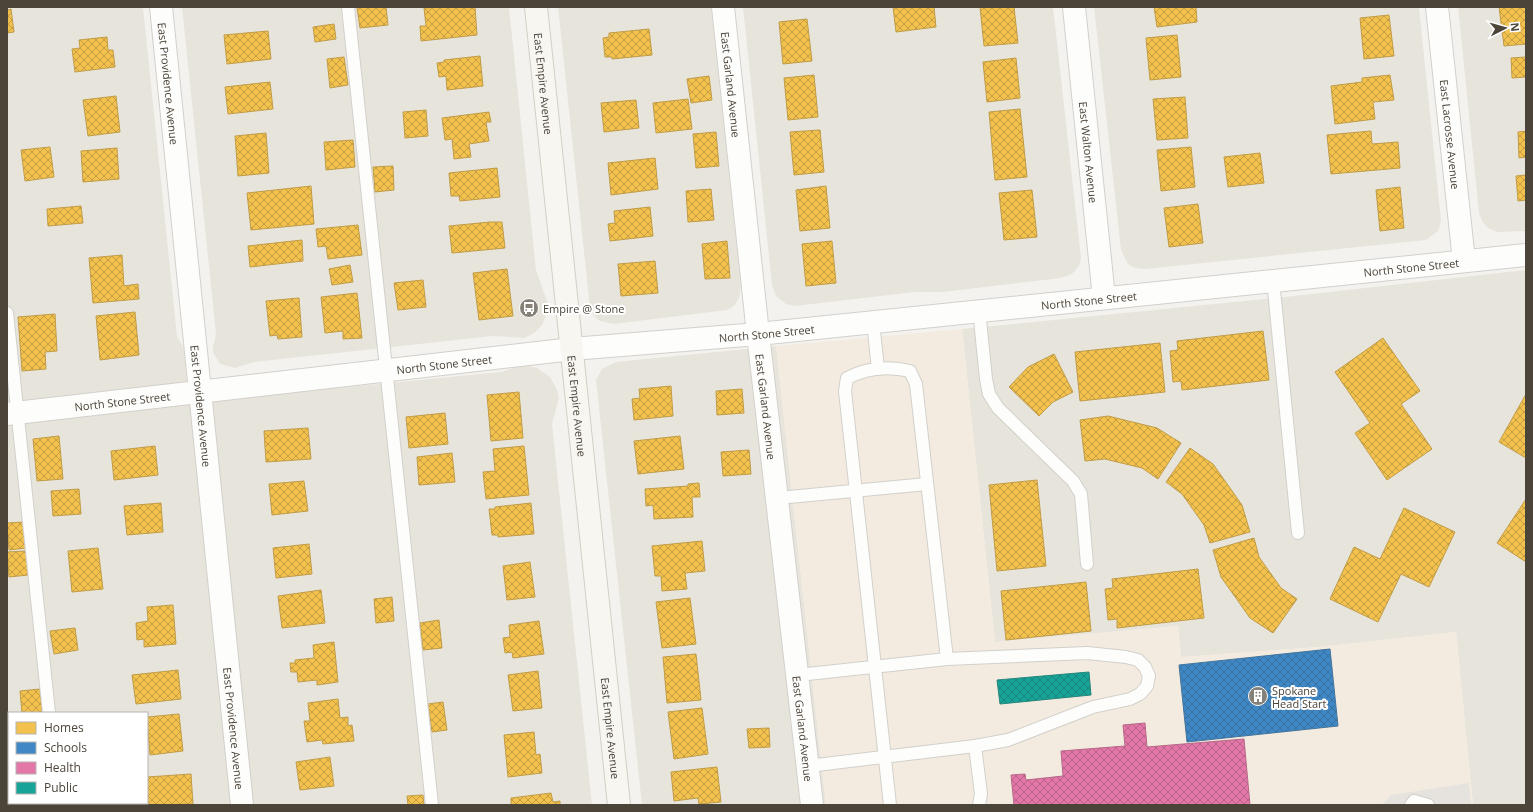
<svg xmlns="http://www.w3.org/2000/svg" width="1533" height="812" font-family="'Open Sans',sans-serif">
<style>
.residential{fill:#e7e4dc;fill-rule:evenodd}
.commercial{fill:#f3ebdf}
.parking{fill:#e6e3df}
.homes{fill:url(#homes-cross-hatch);stroke:#c09c48}
.schools{fill:url(#schools-cross-hatch);stroke:#43749b}
.health{fill:url(#health-cross-hatch);stroke:#b56887}
.public{fill:url(#public-cross-hatch);stroke:#27867c}
.lines{fill:none;stroke-linecap:round;stroke-linejoin:round}
.lane-casing{stroke:#d2d0cb;stroke-width:14}
.street-casing{stroke:#d2d0cb;stroke-width:24}
.secondary-casing{stroke:#d3cfc5;stroke-width:24}
.lane{stroke:#fdfdfc;stroke-width:12}
.street{stroke:#fdfdfc;stroke-width:22}
.secondary{stroke:#f7f6f1;stroke-width:22}
.labels{text-anchor:middle;dominant-baseline:central;stroke-width:4;stroke-linejoin:round;paint-order:stroke}
.street-label{font-size:11px;fill:#4b4439;stroke:#fff}
.poi-label{font-size:11px;fill:#4b4439;stroke:#fff;text-anchor:start}
</style>
<defs>
<pattern id="homes-cross-hatch" width="8" height="8" patternUnits="userSpaceOnUse"><rect width="8" height="8" fill="#f2c14e"/><path d="M0 0l8 8M0 8l8-8" fill="none" stroke="#c69e42"/></pattern>
<pattern id="schools-cross-hatch" width="8" height="8" patternUnits="userSpaceOnUse"><rect width="8" height="8" fill="#3f88c5"/><path d="M0 0l8 8M0 8l8-8" fill="none" stroke="#3771a1"/></pattern>
<pattern id="health-cross-hatch" width="8" height="8" patternUnits="userSpaceOnUse"><rect width="8" height="8" fill="#e377a8"/><path d="M0 0l8 8M0 8l8-8" fill="none" stroke="#ba638a"/></pattern>
<pattern id="public-cross-hatch" width="8" height="8" patternUnits="userSpaceOnUse"><rect width="8" height="8" fill="#17a398"/><path d="M0 0l8 8M0 8l8-8" fill="none" stroke="#17867d"/></pattern>
</defs>
<rect width="100%" height="100%" fill="#f4f2ee"/>
<g class="residential">
<path d="M7,7H143L177,336L184,349L188,398L257,396L501,372L522,365L537,368L550,377L557,390L559,398L552,424L592,805H7ZM9,713H147V803H9Z"/>
<path d="M182,7H509L536,270L548,304L547,313L542,325L534,333L524,338L493,336L254,362L235,368L220,364L213,352V347L216,334Z"/>
<path d="M558,7H711L741,286L739,298L734,306L727,310L614,324L600,321L593,315L590,308Z"/>
<path d="M743,7H1053L1081,258L1079,266L1072,274L1061,278L943,292H915L795,306L786,304L776,296L772,285Z"/>
<path d="M1094,7H1419L1441,221L1438,231L1426,240L1145,269L1135,268L1128,264L1121,250Z"/>
<path d="M1458,7H1526V231L1497,232L1488,228L1482,221L1479,213Z"/>
<path d="M1526,270V805H1473L1456,632L1319,647L1181,657L1178,626L995,642L962,329L1285,297Z"/>
<path d="M776,346L826,805H642L596,380L602,369L616,362Z"/>
</g>
<path class="commercial" d="M962,329L995,642L1178,626L1181,657L1319,647L1456,632L1473,805H826L776,346Z"/>
<path class="parking" d="M1469,783L1471,805H1382L1391,795Z"/>
<g class="homes">
<path d="M357,7H386L388,25L360,28Z"/>
<path d="M438,7H475L477,35L421,41L420,26H426L424,8Z"/>
<path d="M893,7H934L936,27L896,32Z"/>
<path d="M980,7H1014L1018,43L984,46Z"/>
<path d="M1154,7H1196L1197,22L1157,27Z"/>
<path d="M1499,7H1526V44L1504,46Z"/>
<path d="M11,9L14,32L7,33V10Z"/>
<path d="M1389,15L1394,56L1364,59L1360,18Z"/>
<path d="M807,19L812,61L783,64L779,22Z"/>
<path d="M334,24L336,39L315,42L313,27Z"/>
<path d="M649,29L652,55L612,59V57H605L603,38L609,37V33Z"/>
<path d="M268,31L271,59L227,64L224,35Z"/>
<path d="M1177,35L1181,77L1150,80L1146,38Z"/>
<path d="M107,37L108,50H113L115,67L75,72L72,49L80,48L79,40Z"/>
<path d="M480,56L483,86L447,90L446,76L439,77L437,63L444,62V60Z"/>
<path d="M344,57L348,85L330,88L327,59Z"/>
<path d="M1526,57V77L1512,78L1511,58Z"/>
<path d="M1016,58L1020,98L987,102L983,62Z"/>
<path d="M814,75L818,117L788,120L784,78Z"/>
<path d="M1390,75L1394,100L1373,102L1375,119L1335,124L1331,86L1362,82V78Z"/>
<path d="M709,76L712,100L691,103L687,79Z"/>
<path d="M270,82L273,109L228,114L225,87Z"/>
<path d="M116,96L120,132L88,136L83,100Z"/>
<path d="M1185,97L1188,138L1157,140L1153,99Z"/>
<path d="M688,99L692,129L656,133L653,103Z"/>
<path d="M636,100L639,128L604,132L601,103Z"/>
<path d="M1020,109L1027,177L995,180L989,112Z"/>
<path d="M426,110L428,136L405,138L403,112Z"/>
<path d="M489,112L491,122H486L489,141L469,144L471,157L454,159L452,139L445,140L442,118Z"/>
<path d="M820,130L824,172L794,175L790,132Z"/>
<path d="M1371,131L1372,144L1398,142L1400,168L1331,174L1327,135Z"/>
<path d="M1526,131V157L1519,158L1518,132Z"/>
<path d="M716,132L719,166L696,168L693,134Z"/>
<path d="M266,133L269,173L238,176L235,136Z"/>
<path d="M353,140L355,167L326,170L324,142Z"/>
<path d="M50,147L54,177L25,181L21,150Z"/>
<path d="M1191,147L1195,187L1161,191L1157,150Z"/>
<path d="M117,148L119,179L83,182L81,151Z"/>
<path d="M1260,153L1264,183L1228,187L1224,157Z"/>
<path d="M655,158L658,189L611,195L608,163Z"/>
<path d="M393,166L394,190L375,192L373,167Z"/>
<path d="M497,168L500,197L460,201L459,196H451L449,173Z"/>
<path d="M1526,175V200L1518,201L1516,176Z"/>
<path d="M311,186L314,224L251,230L247,193Z"/>
<path d="M826,186L830,228L800,231L796,190Z"/>
<path d="M1400,187L1404,228L1380,231L1376,190Z"/>
<path d="M711,189L714,220L688,222L686,191Z"/>
<path d="M1032,190L1037,237L1004,240L999,193Z"/>
<path d="M1198,204L1203,243L1169,247L1164,208Z"/>
<path d="M81,206L83,223L48,226L47,209Z"/>
<path d="M650,207L653,236L610,241L608,224L615,223L614,211Z"/>
<path d="M490,222H502L505,248L452,253L449,226Z"/>
<path d="M358,225L362,255L328,259L326,246L318,247L316,229Z"/>
<path d="M302,240L303,261L250,267L248,246Z"/>
<path d="M727,241L730,278L705,279L702,244Z"/>
<path d="M832,241L836,283L806,286L802,244Z"/>
<path d="M122,255L124,286L138,284L139,299L93,303L89,258Z"/>
<path d="M655,261L658,293L621,296L618,264Z"/>
<path d="M350,265L353,282L332,285L329,269Z"/>
<path d="M507,269L513,316L479,320L473,273Z"/>
<path d="M423,280L426,307L398,310L394,283Z"/>
<path d="M357,293L362,338L343,339V331L325,333L321,297Z"/>
<path d="M299,298L302,337L278,339L277,335L270,336L266,301Z"/>
<path d="M135,312L139,355L100,360L96,316Z"/>
<path d="M55,314L57,351L45,352L46,369L22,371L18,317Z"/>
<path d="M1263,331L1269,380L1182,390L1181,381L1173,382L1170,351L1178,350L1177,341Z"/>
<path d="M1383,338L1420,391L1401,404L1432,449L1387,480L1355,433L1370,423L1335,372Z"/>
<path d="M1160,343L1165,392L1080,401L1075,352Z"/>
<path d="M1054,354L1073,392L1053,402L1039,416L1009,387L1028,367Z"/>
<path d="M671,386L673,416L634,420L632,399L640,398L639,389Z"/>
<path d="M742,389L744,413L717,415L716,391Z"/>
<path d="M519,392L523,438L491,441L487,395Z"/>
<path d="M1526,394V458L1499,442Z"/>
<path d="M445,413L448,444L409,448L406,417Z"/>
<path d="M1108,416L1157,428L1181,443L1158,479L1142,468L1105,459L1085,461L1080,420Z"/>
<path d="M308,428L311,459L266,462L264,431Z"/>
<path d="M59,436L63,479L37,481L33,439Z"/>
<path d="M680,436L684,469L638,474L634,441Z"/>
<path d="M155,446L158,475L114,480L111,451Z"/>
<path d="M524,446L529,495L486,499L483,472L495,471L493,449Z"/>
<path d="M1190,448L1213,464L1242,505L1250,532L1210,543L1204,525L1182,494L1166,482Z"/>
<path d="M749,450L751,474L723,476L721,452Z"/>
<path d="M452,453L455,482L419,485L417,457Z"/>
<path d="M1037,480L1046,566L997,571L989,485Z"/>
<path d="M304,481L308,511L272,515L269,484Z"/>
<path d="M699,483L700,497H692L693,517L654,519L653,505L646,506L645,489L688,486V484Z"/>
<path d="M79,489L81,514L53,516L51,491Z"/>
<path d="M1526,499V562L1497,543Z"/>
<path d="M161,503L163,532L127,535L124,506Z"/>
<path d="M531,503L534,534L498,537V535H492L489,509H495V507Z"/>
<path d="M1404,508L1455,532L1429,587L1401,574L1378,622L1330,599L1354,547L1380,559Z"/>
<path d="M24,522L27,548L9,550L7,523Z"/>
<path d="M1254,538L1259,557L1281,588L1297,599L1273,633L1250,618L1221,577L1213,550Z"/>
<path d="M702,541L705,571L685,573L687,589L662,591L661,576H655L652,546Z"/>
<path d="M309,544L312,574L276,578L273,548Z"/>
<path d="M98,548L103,589L72,592L68,551Z"/>
<path d="M26,551L28,575L9,577L7,552Z"/>
<path d="M530,562L535,597L507,600L503,566Z"/>
<path d="M1198,569L1204,618L1117,628V619L1108,620L1105,589L1113,588L1112,579Z"/>
<path d="M1086,582L1091,631L1006,640L1001,591Z"/>
<path d="M321,590L325,623L282,628L278,596Z"/>
<path d="M392,597L394,621L376,623L374,599Z"/>
<path d="M690,598L696,644L662,648L656,602Z"/>
<path d="M173,605L176,644L144,647V639L137,640L136,623L148,621L147,607Z"/>
<path d="M439,620L442,648L423,650L420,623Z"/>
<path d="M539,621L544,654L513,658L512,652L505,653L503,638L510,637L509,625Z"/>
<path d="M75,628L78,650L54,654L50,631Z"/>
<path d="M334,642L338,682L317,685V680L298,682L297,672H291L290,663H295V660L314,658L313,645Z"/>
<path d="M696,654L701,700L667,703L663,657Z"/>
<path d="M178,670L181,699L136,704L132,675Z"/>
<path d="M538,671L542,708L513,711L508,675Z"/>
<path d="M40,689L42,712L22,713L20,691Z"/>
<path d="M338,699L340,718L348,717V726L352,725L354,741L323,744L322,740L307,742L304,721H310L308,703Z"/>
<path d="M443,702L447,730L432,732L428,704Z"/>
<path d="M702,708L708,754L674,759L668,712Z"/>
<path d="M179,714L183,751L150,755L147,717Z"/>
<path d="M769,728L770,747L749,748L747,729Z"/>
<path d="M534,732L536,755L540,754L542,773L508,777L504,735Z"/>
<path d="M330,757L334,786L300,790L296,762Z"/>
<path d="M717,767L721,802L699,804L698,798L674,801L671,772Z"/>
<path d="M191,774L193,804L148,805L147,777Z"/>
<path d="M551,793L553,802L560,801V805H511V798Z"/>
<path d="M423,795L424,805H408L407,796Z"/>
</g>
<path class="schools" d="M1330,649L1338,726L1187,742L1179,665Z"/>
<path class="health" d="M1145,723L1147,747L1244,739L1250,805H1014L1011,775L1025,774L1026,780L1063,776L1061,751L1125,746L1123,725Z"/>
<path class="public" d="M1089,672L1091,695L1000,704L997,680Z"/>
<g class="lines">
<defs>
<g id="lane">
<path d="M348,7L432,805"/>
<path d="M1273,280L1298,533"/>
<path d="M979,310L986,379L989,394L998,408L1073,481L1081,494L1087,564"/>
<path d="M7,313L49,713"/>
<path d="M873,322L878,369"/>
<path d="M778,498L927,484"/>
<path d="M947,659L1087,653L1126,657L1138,660L1145,667L1149,676L1147,686L1140,694L1130,699L1093,707L1008,740L975,746"/>
<path d="M798,675L947,659L916,384L910,371C889,366 867,368 847,378L845,391L890,805"/>
<path d="M808,766L975,746L981,794L979,805"/>
<path d="M58,803L59,805"/>
<path d="M1411,805L1414,801L1428,805"/>
</g>
<g id="street">
<path id="s1" d="M161,7L242,805"/>
<path id="s2" d="M723,7L758,334L812,805"/>
<path id="s3" d="M1074,7L1104,298"/>
<path id="s4" d="M1437,7L1464,261"/>
<path id="s5" d="M7,414L572,349L758,334L1526,255"/>
</g>
<g id="secondary">
<path id="s6" d="M536,7L619,805"/>
</g>
</defs>
<use href="#lane" class="lane-casing"/>
<use href="#street" class="street-casing"/>
<use href="#secondary" class="secondary-casing"/>
<use href="#lane" class="lane"/>
<use href="#street" class="street"/>
<use href="#secondary" class="secondary"/>
</g>
<defs>
<symbol id="bus-disc" viewBox="-11 -11 22 22"><circle r="9.5" fill="#868178" stroke="#fff"/><path d="M-5-6H5V4H4V6H2V4H-2V6H-4V4H-5ZM-3.5-4V0h7V-4ZM-3.5 1.2v1.5H-2V1.2ZM2 1.2v1.5H3.5V1.2Z" fill="#fff"/></symbol>
<symbol id="building-disc" viewBox="-11 -11 22 22"><circle r="9.5" fill="#868178" stroke="#fff"/><path d="M-4-6H4V6H1V3H-1V6H-4ZM-2.5-4.3h1.7v1.8h-1.7ZM.8-4.3h1.7v1.8H.8ZM-2.5-1h1.7V.8h-1.7ZM.8-1h1.7V.8H.8Z" fill="#fff"/></symbol>
</defs>
<g fill-rule="evenodd">
<use href="#bus-disc" x="518" y="297" width="22" height="22"/>
<use href="#building-disc" x="1247" y="685" width="22" height="22"/>
</g>
<g class="labels">
<g class="street-label">
<text stroke="none"><textPath href="#s1" startOffset="77">East Providence Avenue</textPath></text>
<text stroke="none"><textPath href="#s6" startOffset="77">East Empire Avenue</textPath></text>
<text stroke="none"><textPath href="#s2" startOffset="78">East Garland Avenue</textPath></text>
<text stroke="none"><textPath href="#s4" startOffset="128">East Lacrosse Avenue</textPath></text>
<text stroke="none"><textPath href="#s3" startOffset="146">East Walton Avenue</textPath></text>
<text stroke="none"><textPath href="#s5" startOffset="1412">North Stone Street</textPath></text>
<text stroke="none"><textPath href="#s5" startOffset="1088">North Stone Street</textPath></text>
<text stroke="none"><textPath href="#s5" startOffset="764">North Stone Street</textPath></text>
<text stroke="none"><textPath href="#s5" startOffset="440">North Stone Street</textPath></text>
<text stroke="none"><textPath href="#s5" startOffset="116">North Stone Street</textPath></text>
<text stroke="none"><textPath href="#s1" startOffset="401">East Providence Avenue</textPath></text>
<text stroke="none"><textPath href="#s6" startOffset="401">East Empire Avenue</textPath></text>
<text stroke="none"><textPath href="#s2" startOffset="402">East Garland Avenue</textPath></text>
<text stroke="none"><textPath href="#s1" startOffset="725">East Providence Avenue</textPath></text>
<text stroke="none"><textPath href="#s6" startOffset="725">East Empire Avenue</textPath></text>
<text stroke="none"><textPath href="#s2" startOffset="726">East Garland Avenue</textPath></text>
</g>
<g class="poi-label">
<text x="543" y="308">Empire @ Stone</text>
<text x="1272" y="690">Spokane<tspan x="1272" dy="13">Head Start</tspan></text>
</g>
</g>
<rect width="1533" height="812" fill="none" stroke="#4b4439" stroke-width="16"/>
<rect x="8" y="712" width="140" height="92" fill="#ffffff" stroke="#b7b4b0"/>
<rect x="16" y="722" width="20" height="12" fill="#f2c14e" stroke="#b7b4b0"/>
<text x="44" y="732" font-size="12" fill="#4b4439">Homes</text>
<rect x="16" y="742" width="20" height="12" fill="#3f88c5" stroke="#b7b4b0"/>
<text x="44" y="752" font-size="12" fill="#4b4439">Schools</text>
<rect x="16" y="762" width="20" height="12" fill="#e377a8" stroke="#b7b4b0"/>
<text x="44" y="772" font-size="12" fill="#4b4439">Health</text>
<rect x="16" y="782" width="20" height="12" fill="#17a398" stroke="#b7b4b0"/>
<text x="44" y="792" font-size="12" fill="#4b4439">Public</text>
<g transform="translate(1505 28) rotate(84)" stroke="#ffffff" stroke-width="3" paint-order="stroke">
<path d="M0-3L7 15L0 10L-7 15Z" fill="#4b4439"/>
<text y="-6" font-size="11" font-weight="bold" text-anchor="middle" fill="#4b4439">N</text>
</g>
</svg>
